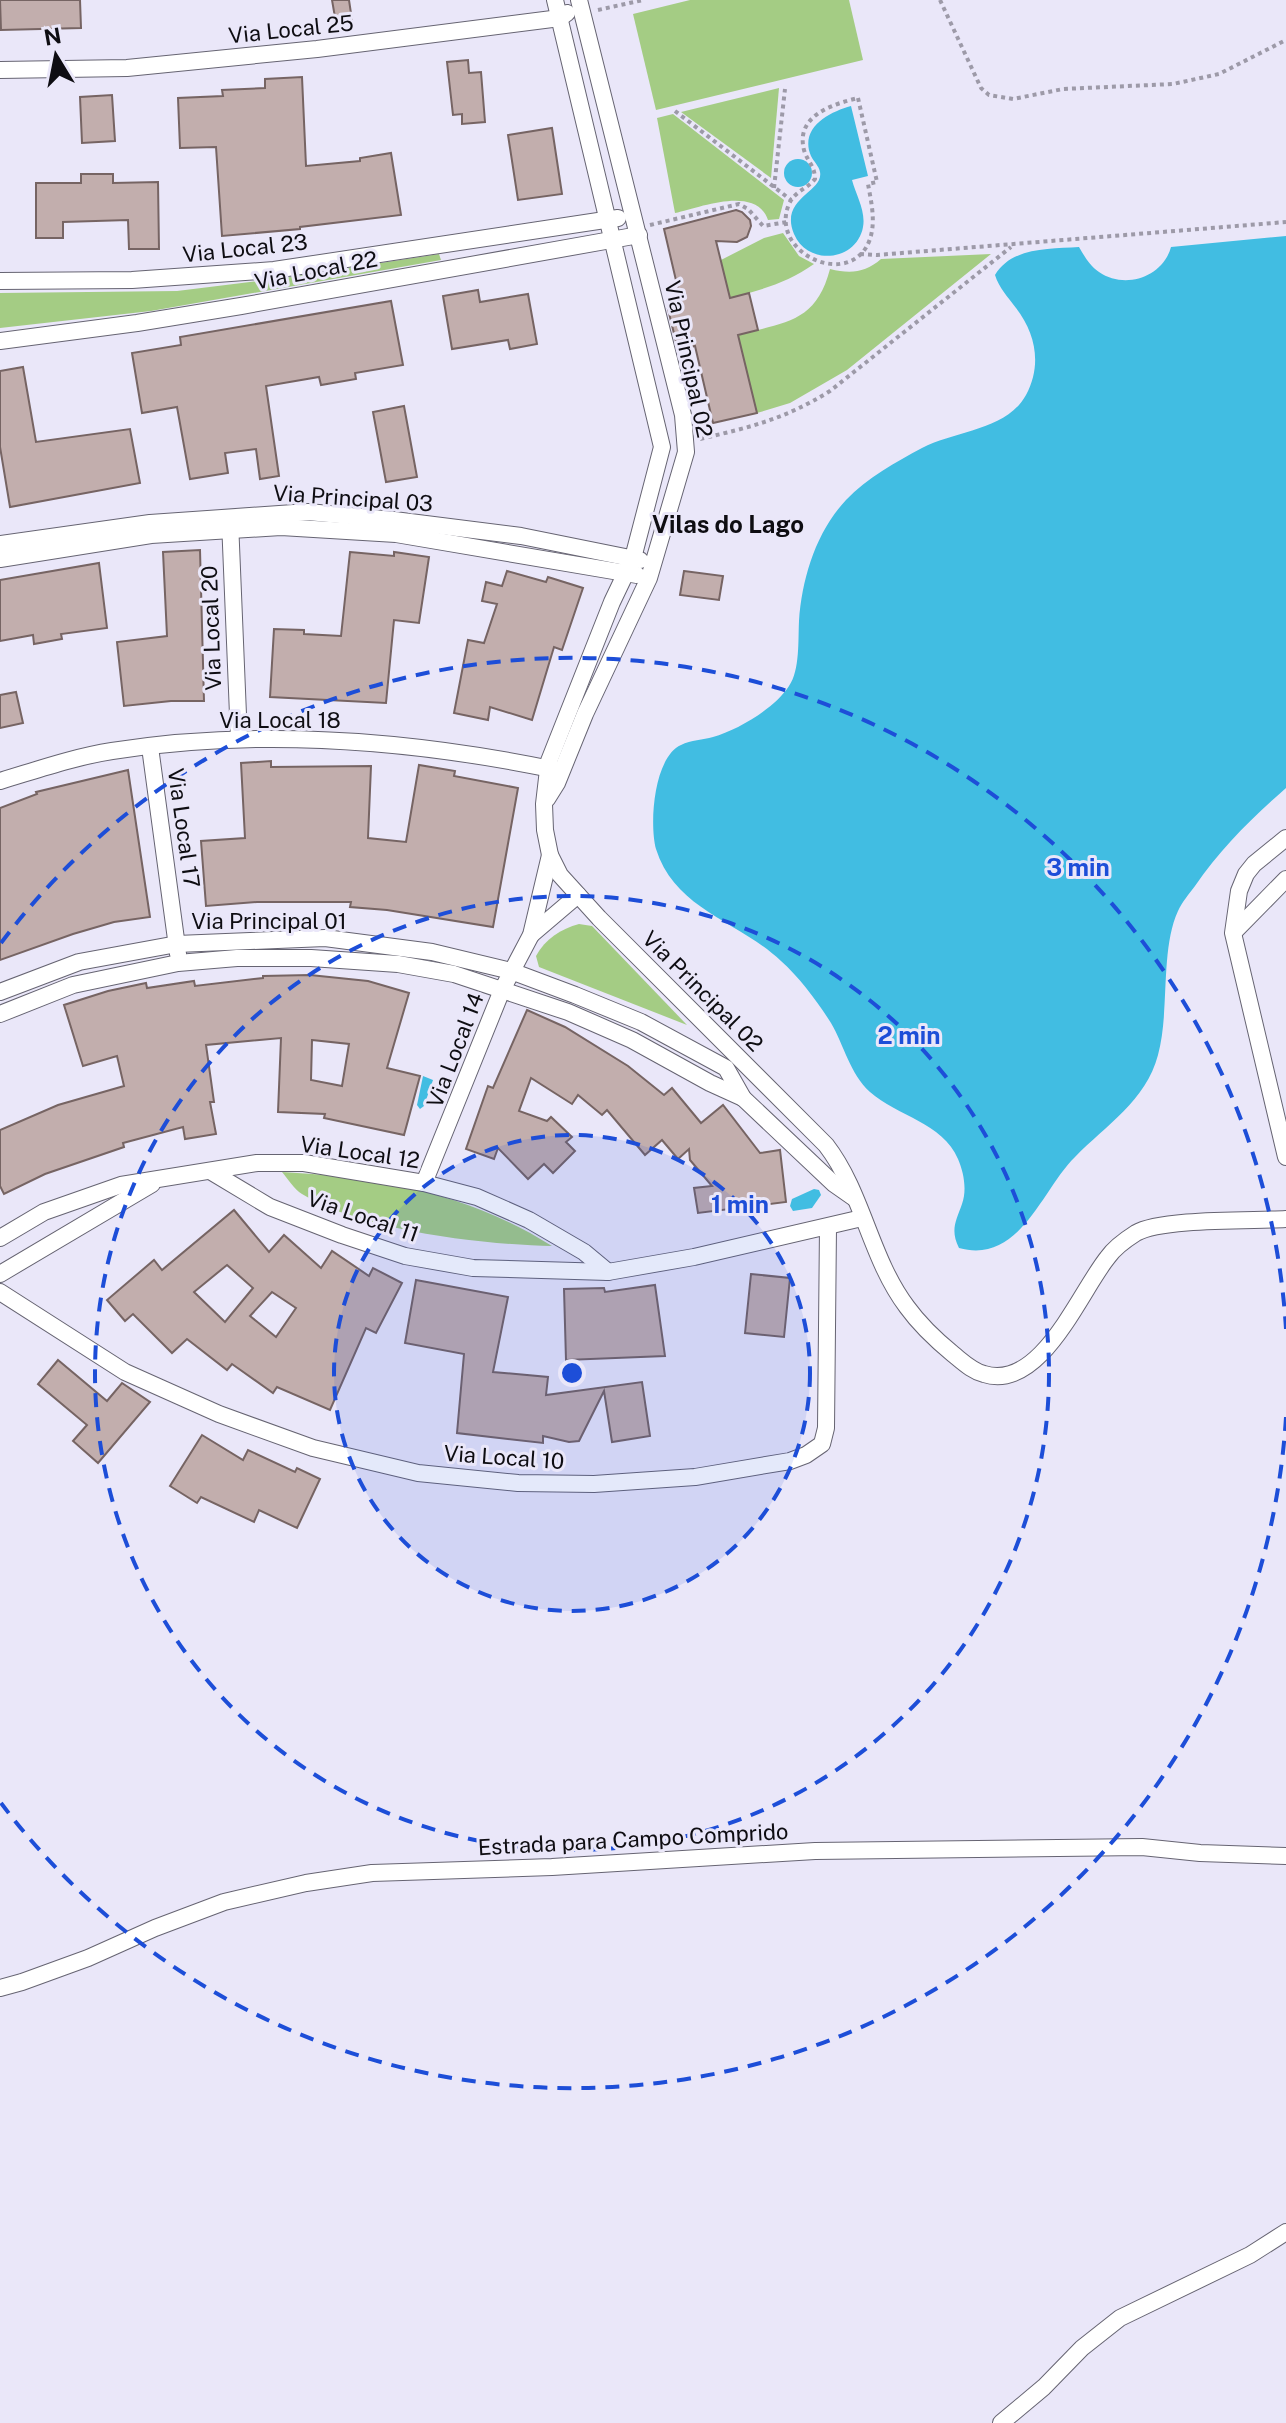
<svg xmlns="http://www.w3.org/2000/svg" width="1286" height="2423" font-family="'Public Sans',sans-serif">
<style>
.green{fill:#a4cc84}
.water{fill:#41bde2}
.building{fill:#c2aead;stroke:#766463;stroke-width:2;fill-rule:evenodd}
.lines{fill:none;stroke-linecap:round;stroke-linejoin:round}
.street-casing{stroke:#666472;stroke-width:18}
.path{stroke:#9d9aa8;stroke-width:4;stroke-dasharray:4 4;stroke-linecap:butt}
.street{stroke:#fff;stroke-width:16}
.ring{fill:none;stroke:#1d4ed8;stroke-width:4;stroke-dasharray:14 10}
.labels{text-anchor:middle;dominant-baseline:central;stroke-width:6;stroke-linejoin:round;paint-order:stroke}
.street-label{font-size:22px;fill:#0e0d12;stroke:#eae7f9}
.neighbourhood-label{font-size:24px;font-weight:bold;fill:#0e0d12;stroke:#eae7f9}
.centre{fill:#1d4ed8;stroke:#eae7f9;stroke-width:4}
.ring-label{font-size:24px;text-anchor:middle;font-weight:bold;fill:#1d4ed8;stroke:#eae7f9;stroke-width:6;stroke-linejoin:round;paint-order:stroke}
</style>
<rect width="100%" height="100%" fill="#eae7f9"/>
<g class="green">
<path d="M690,0H849L863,60L656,110L633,14Z"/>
<path d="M779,88L771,178L681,112Z"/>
<path d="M673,114L784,200L779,219L768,220C756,185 701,207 675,213L657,118Z"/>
<path d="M783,233L799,256L814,264C787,283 761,290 730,298L721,260L764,238Z"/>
<path d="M439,254L441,260L151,311L0,328V293L177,291L290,277Z"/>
<path d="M991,254L847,370L790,403L757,413L738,335C785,322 816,323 830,269C850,274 865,273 881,259Z"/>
<path d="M579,924L592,926L687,1025L539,967L536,956C545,939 561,929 579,924Z"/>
<path d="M282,1172C379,1177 468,1193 552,1246C485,1245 358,1230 302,1194C294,1189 288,1179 282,1172Z"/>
</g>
<g class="water">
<path d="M851,106L868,176L852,180C856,195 866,211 863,227C857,261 808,267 794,234C779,198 824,192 820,172C819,166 814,162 811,156C799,128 829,112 851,106Z"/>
<circle cx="798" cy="173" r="14"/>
<path d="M1286,236V788C1252,818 1221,848 1195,886C1189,894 1182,902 1178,911C1160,950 1170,1011 1158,1055C1146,1101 1106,1125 1075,1157C1042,1189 1020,1265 959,1248C950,1230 956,1221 962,1204C967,1190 964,1173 958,1159C943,1123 897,1116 870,1092C850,1074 844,1045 831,1023C817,1001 800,978 781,961C739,921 675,910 656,849C649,823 654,757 681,745C691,740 703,740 713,737C738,730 775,708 789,686C800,670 798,640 799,621C802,578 816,532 846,500C867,478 896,462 922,448C955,431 1007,430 1026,395C1042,365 1036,334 1016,308C1008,297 999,288 995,275C1012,247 1049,249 1079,247C1085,257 1089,265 1099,272C1125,290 1163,277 1171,247Z"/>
<path d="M423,1076L433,1080L424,1106L420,1109L417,1105Z"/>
<path d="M814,1189L819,1190L821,1195L812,1208L793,1211L790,1206L792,1199Z"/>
</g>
<g class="building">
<path d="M0,0H80L81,28L1,30Z"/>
<path d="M332,0H349L352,20L336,23Z"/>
<path d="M468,60L469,73L481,72L485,122L462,124V114L453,115L447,62Z"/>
<path d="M302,77L306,166L360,161V158L391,153L401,215L300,227V229L222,236L216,147L180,148L178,98L223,96L222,90L265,88V79Z"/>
<path d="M112,95L115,141L82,143L80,97Z"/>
<path d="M552,128L562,194L518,200L508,135Z"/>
<path d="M81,174H113V183L158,182L159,249H129L128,220L63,222V238H36V183H81Z"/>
<path d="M736,210L742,212L750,220L751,226L747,237L737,242L716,241L730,298L749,293L758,330L738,335L757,413L713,423L695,346L678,350L668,309L682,306L664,229Z"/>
<path d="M478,290L480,302L528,294L537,344L510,349L508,340L452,349L443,296Z"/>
<path d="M391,301L403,365L355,373L356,379L321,385L319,377L266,386L279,476L260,479L256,449L225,453L228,473L190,479L177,407L142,413L132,353L181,345L180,337Z"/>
<path d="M23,367L36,442L130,429L140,483L10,507L0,447V371Z"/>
<path d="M404,406L417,477L386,482L373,412Z"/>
<path d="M200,550L204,701H171L124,706L117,642L167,636L163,552Z"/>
<path d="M350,552L394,556V552L429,557L419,623L394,620L386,703L270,697L274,629L304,630V634L341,636Z"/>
<path d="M99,563L107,628L61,634L62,639L34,644L33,635L0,641V580Z"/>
<path d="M507,571L546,582L548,577L583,588L562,650L554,647L532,720L490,707L488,720L454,713L468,640L484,643L497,604L482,601L486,582L502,586Z"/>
<path d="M684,571L723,576L719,600L680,595Z"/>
<path d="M16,692L23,723L0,728V695Z"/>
<path d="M271,761V767L371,766L368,838L406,842L419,765L455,771L454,776L518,788L493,927L387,910L350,907L351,902H257L206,906L201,841L245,838L241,763Z"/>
<path d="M128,770L150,917L114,922L73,934L0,960V808L37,794L36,792Z"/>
<path d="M310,975L368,981L409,993L387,1068L420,1076L404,1135L324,1118L325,1114L278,1112L281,1038L206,1045L214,1102H210L216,1134L185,1139L183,1127L123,1143L124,1147L45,1174L4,1194L0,1186V1130L58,1105L124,1086L117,1056L83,1066L64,1005L108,991L146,983L147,988L194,981L195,986L263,978V976ZM312,1040L349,1044L342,1086L311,1080Z"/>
<path d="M527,1010L565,1027L628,1066L664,1095L672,1088L701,1123L723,1105L760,1153L780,1150L786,1202L698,1213L694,1188L712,1186L690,1160L689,1149L678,1159L662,1140L645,1155L607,1110L602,1115L578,1095L572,1104L531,1078L519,1111L547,1121L551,1117L572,1137L566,1142L575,1151L553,1173L544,1164L528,1179L498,1148L494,1159L466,1149L488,1086L493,1088Z"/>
<path d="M234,1210L269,1252L284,1235L321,1268L332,1251L369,1276L373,1268L402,1283L376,1333L366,1328L330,1410L277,1387L273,1393L232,1364L227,1370L187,1339L172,1353L133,1314L125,1321L107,1300L154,1260L162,1270ZM227,1265L253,1288L225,1322L194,1292ZM272,1292L296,1308L276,1337L250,1316Z"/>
<path d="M751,1274L790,1278L784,1337L745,1333Z"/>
<path d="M416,1280L508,1297L493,1372L548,1377L546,1395L642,1382L650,1436L612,1442L604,1391L579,1441L569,1442L543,1436V1443L457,1433L464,1354L405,1343Z"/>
<path d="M655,1285L665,1356L566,1360L564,1289L604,1288L605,1292Z"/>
<path d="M58,1360L107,1401L122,1383L150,1402L98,1463L73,1441L87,1425L38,1384Z"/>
<path d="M202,1435L243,1460L248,1450L295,1472L297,1468L320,1479L297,1528L259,1510L254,1522L201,1497L197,1503L170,1486Z"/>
</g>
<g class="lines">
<defs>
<g id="street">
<path d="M555,0L662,447L633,558L612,602L549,761L544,804L545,830L550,855L560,875L599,918L826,1145C863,1193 870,1258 907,1307C920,1325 936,1340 953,1354C963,1362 972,1371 984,1374C1041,1392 1080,1291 1108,1257C1115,1247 1125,1240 1136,1233C1161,1218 1253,1221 1286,1219"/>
<path d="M0,70L127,68L317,49L560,18L567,13"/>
<path d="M0,281L132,280L274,270L618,218"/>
<path d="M0,341L137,323L241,306L639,235"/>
<path d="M230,521L239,739"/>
<path d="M0,544L150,523L308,512L394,520L521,536L640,560"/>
<path d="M0,559L151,535L281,527L396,534L637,575"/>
<path d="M150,747L178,954"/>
<path d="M0,781C37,770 74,757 112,751C259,728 411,740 556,770"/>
<path d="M547,799L557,783L585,714L649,578L686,452L683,415L579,0"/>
<path d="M1286,838L1254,864L1246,874L1239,891L1233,933L1286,1157"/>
<path d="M1234,932L1286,879"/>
<path d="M531,935L578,895"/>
<path d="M0,992L79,962L177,944L325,938L432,952L511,971L575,995L641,1022L726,1068L743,1098L834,1184L854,1198"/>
<path d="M0,1014L73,985L178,963L237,958H311L398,964L454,974L568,1012L632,1040L710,1083L743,1098"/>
<path d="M210,1171L270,1207L342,1235L405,1256L473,1268L608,1272L694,1257L862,1218"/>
<path d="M424,1183L502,990L531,935L550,855"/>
<path d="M0,1238L44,1212L121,1185L257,1163H304L424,1183L477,1197L529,1220L584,1252L608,1272"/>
<path d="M0,1274L152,1184"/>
<path d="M0,1292L125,1372L219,1414L313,1448L418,1473L518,1483L594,1484L695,1477L790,1461L806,1455L822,1444L826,1428L828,1227"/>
<path d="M0,1988L22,1982L88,1958L155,1928L224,1902L306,1883L372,1873L552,1867L815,1851L1142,1847L1200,1853L1286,1856"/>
<path d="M1001,2423L1044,2387L1082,2348L1120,2318L1250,2255L1286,2232"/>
</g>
</defs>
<use href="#street" class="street-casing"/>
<g class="path">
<path d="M940,0L981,88L989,95L1013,99L1063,89L1173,84L1219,74L1286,40"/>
<path d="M598,10L643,0"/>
<path d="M858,98L877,182L868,184C871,201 876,221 870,239C852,291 768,254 789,204C795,191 807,189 815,179C815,166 807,161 804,150C795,115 834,104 858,98Z"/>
<path d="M675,111L791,200"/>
<path d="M774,188L785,89"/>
<path d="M650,225L739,204L748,209L763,226L787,222"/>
<path d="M860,254L877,255L1286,222"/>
<path d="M700,439C751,427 785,419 830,391L1011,247"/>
</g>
<use href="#street" class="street"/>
</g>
<circle cx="572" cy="1373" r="238" fill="#1d4ed8" fill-opacity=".12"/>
<g class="ring">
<circle cx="572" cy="1373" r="238"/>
<circle cx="572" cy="1373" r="477"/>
<path d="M1286 1417A715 715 0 0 1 1 1803M1 943A715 715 0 0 1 1286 1329"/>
</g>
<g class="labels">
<g class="street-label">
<text transform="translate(291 29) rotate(-6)">Via Local 25</text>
<text transform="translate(245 248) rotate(-6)">Via Local 23</text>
<text transform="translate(316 270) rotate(-11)">Via Local 22</text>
<text transform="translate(689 359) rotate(78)">Via Principal 02</text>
<text transform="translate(353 498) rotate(4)">Via Principal 03</text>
<text transform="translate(211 628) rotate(-92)">Via Local 20</text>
<text x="280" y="720">Via Local 18</text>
<text transform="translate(184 828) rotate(82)">Via Local 17</text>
<text x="269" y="921">Via Principal 01</text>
<text transform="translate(703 991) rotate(45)">Via Principal 02</text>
<text transform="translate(455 1050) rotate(-69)">Via Local 14</text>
<text transform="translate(360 1152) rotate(8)">Via Local 12</text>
<text transform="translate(363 1216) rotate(19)">Via Local 11</text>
<text transform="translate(504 1457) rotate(4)">Via Local 10</text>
<text transform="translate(633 1839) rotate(-3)">Estrada para Campo Comprido</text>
</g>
<g class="neighbourhood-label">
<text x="728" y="524">Vilas do Lago</text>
</g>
</g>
<circle cx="572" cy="1373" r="12" class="centre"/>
<g class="ring-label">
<text x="1078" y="876">3 min</text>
<text x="909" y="1044">2 min</text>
<text x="740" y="1213">1 min</text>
</g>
<g transform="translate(56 56) rotate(350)" stroke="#eae7f9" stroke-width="6" paint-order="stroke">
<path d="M0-6L14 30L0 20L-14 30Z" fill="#0e0d12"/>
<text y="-12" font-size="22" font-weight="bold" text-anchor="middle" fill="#0e0d12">N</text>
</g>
</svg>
